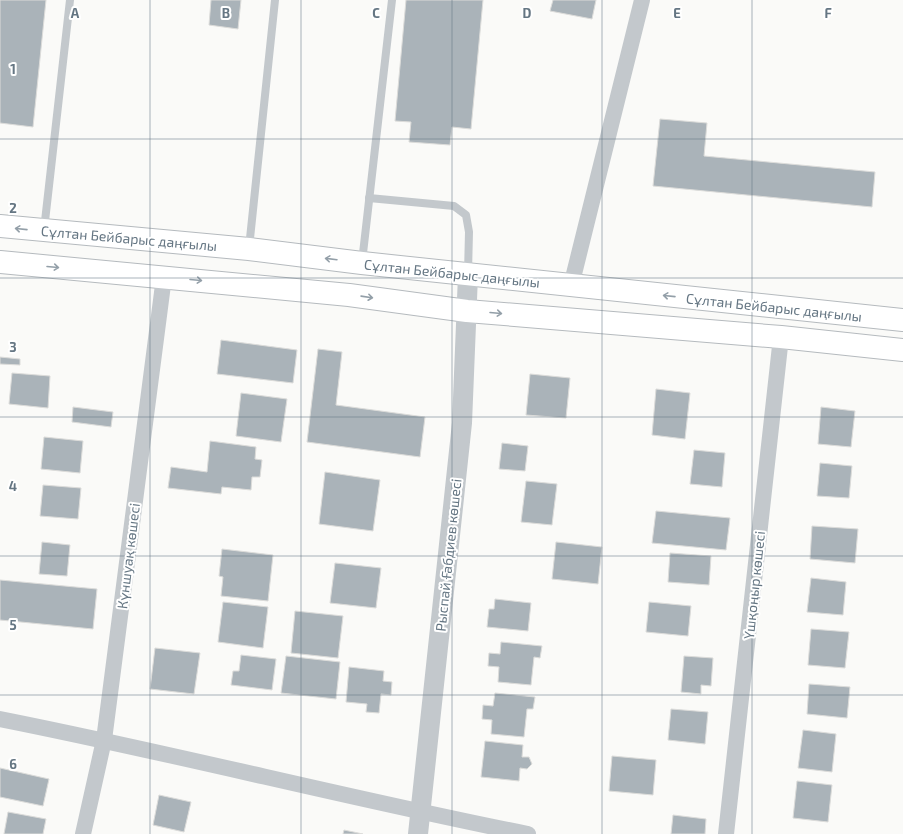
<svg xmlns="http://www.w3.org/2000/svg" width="903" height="834" font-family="'Exo 2',sans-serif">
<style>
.building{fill:#aab3b9;stroke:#dcdcda}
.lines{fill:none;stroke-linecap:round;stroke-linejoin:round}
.primary-casing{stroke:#b5babe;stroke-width:24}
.service{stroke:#c3c8cc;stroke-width:8}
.minor{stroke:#c3c8cc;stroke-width:16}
.tertiary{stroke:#c3c8cc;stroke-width:20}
.primary{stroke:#fff;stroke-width:22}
.oneway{stroke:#939fa8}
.grid{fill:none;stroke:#657683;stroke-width:1;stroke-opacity:0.55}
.labels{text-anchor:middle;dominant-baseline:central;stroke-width:4;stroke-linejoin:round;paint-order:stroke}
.street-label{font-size:14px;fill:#657683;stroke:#fff}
.grid-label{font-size:13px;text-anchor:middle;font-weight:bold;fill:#657683;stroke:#fff;stroke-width:4;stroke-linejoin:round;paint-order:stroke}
</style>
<rect width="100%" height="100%" fill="#fafaf8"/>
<g class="building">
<path d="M0,0H46L33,127L0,123Z"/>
<path d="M211,0H241L238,29L209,25Z"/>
<path d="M406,0H483L471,129L452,127L450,145L409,142L411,122L395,121Z"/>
<path d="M553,0H596L592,19L550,11Z"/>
<path d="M660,119L707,123L704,156L875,172L872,207L653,186Z"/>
<path d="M221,340L297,350L293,383L217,374Z"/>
<path d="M318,349L342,352L336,405L425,417L420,457L307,442Z"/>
<path d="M0,357L20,359V365L0,364Z"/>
<path d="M12,373L50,376L48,408L9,404Z"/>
<path d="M530,374L570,378L566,418L526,415Z"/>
<path d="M656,389L690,393L685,439L652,435Z"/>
<path d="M241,393L287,399L281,442L236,436Z"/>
<path d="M73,407L113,412L111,427L72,422Z"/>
<path d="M821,407L855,411L851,447L818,444Z"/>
<path d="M44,437L83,441L80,473L41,469Z"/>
<path d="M210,441L256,447L255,459L262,460L260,477H252L251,490L222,487L221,494L168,488L171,467L207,472Z"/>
<path d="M502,443L528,446L525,471L499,469Z"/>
<path d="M694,450L725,453L722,487L690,484Z"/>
<path d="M820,463L852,466L849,498L817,496Z"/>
<path d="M325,472L380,480L373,531L319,524Z"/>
<path d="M526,481L557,484L552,525L521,522Z"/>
<path d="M43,485L81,488L78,519L40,516Z"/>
<path d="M656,511L730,518L726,550L652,543Z"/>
<path d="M812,526L858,529L855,563L810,559Z"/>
<path d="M42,542L70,545L67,576L39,574Z"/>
<path d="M556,542L602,547L598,584L552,579Z"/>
<path d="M222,549L273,555L268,601L221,596L223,577L219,576Z"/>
<path d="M670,553L711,556L709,585L668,582Z"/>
<path d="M335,563L381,568L376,608L330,603Z"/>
<path d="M811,578L846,582L843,615L807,612Z"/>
<path d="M0,580L97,589L93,629L0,620Z"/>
<path d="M495,599L531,603L528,631L487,627L489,609H494Z"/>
<path d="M223,602L268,607L263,648L218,642Z"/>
<path d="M649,602L691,606L688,636L646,632Z"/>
<path d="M295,611L343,616L338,658L291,653Z"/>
<path d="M811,629L849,632L845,668L808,665Z"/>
<path d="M501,642L542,646L540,658L534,657L531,685L498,682L499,667L488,666L489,653L500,654Z"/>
<path d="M155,648L200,653L194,694L150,689Z"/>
<path d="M241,655L276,659L272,690L231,685L233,671H239Z"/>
<path d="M286,656L340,662L336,699L281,693Z"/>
<path d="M684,656L713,658L711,686L701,685V694L681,692Z"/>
<path d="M349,667L384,671L383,681L392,682L391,695L381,694L379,713L366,712L367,704L346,702Z"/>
<path d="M809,684L850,687L847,718L807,714Z"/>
<path d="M495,693L535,697L533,709H527L524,737L491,734L492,720L482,719L483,705L493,706Z"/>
<path d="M671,709L708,712L705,744L668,740Z"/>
<path d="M803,730L836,734L832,772L798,768Z"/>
<path d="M485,741L523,745L522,757H529L532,764L527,769L520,768L519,781L481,777Z"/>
<path d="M612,756L656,760L653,795L609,791Z"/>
<path d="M0,768L49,779L43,806L0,797Z"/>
<path d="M797,781L832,785L828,822L793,818Z"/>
<path d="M159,795L191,802L184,832L153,825Z"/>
<path d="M8,812L46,819L43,834H4Z"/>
<path d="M673,815L706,819L705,834H671Z"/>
<path d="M344,830L363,834H343Z"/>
</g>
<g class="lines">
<defs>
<g id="primary">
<path d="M0,226L249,249L362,263L903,320"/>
<path d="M0,262L349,295L467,311L781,337L903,350"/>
</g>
</defs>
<use href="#primary" class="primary-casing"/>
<g class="service">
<path d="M369,198L454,206L466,215L469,232L468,273"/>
<path d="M44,230L70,0"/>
<path d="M249,248L275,0"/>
<path d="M362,262L392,0"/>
</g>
<g class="minor">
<path d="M571,286L642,0"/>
<path d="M0,719C177,754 351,799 528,834"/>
<path d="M83,834L104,740L164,277"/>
<path d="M726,834L781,337"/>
</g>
<path class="tertiary" d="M418,834L462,423L468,275"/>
<use href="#primary" class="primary"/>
</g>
<defs><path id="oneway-shaft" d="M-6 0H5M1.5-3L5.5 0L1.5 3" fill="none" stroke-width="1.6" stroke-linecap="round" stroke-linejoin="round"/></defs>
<g class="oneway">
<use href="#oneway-shaft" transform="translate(21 229) rotate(-174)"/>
<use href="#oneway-shaft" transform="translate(331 259) rotate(-173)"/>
<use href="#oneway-shaft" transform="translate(53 267) rotate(5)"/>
<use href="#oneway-shaft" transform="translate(196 280) rotate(5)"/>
<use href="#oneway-shaft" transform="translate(669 296) rotate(-174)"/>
<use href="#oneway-shaft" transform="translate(367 297) rotate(8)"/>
<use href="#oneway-shaft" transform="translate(496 313) rotate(5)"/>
</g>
<path class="grid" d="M150,0V834M301,0V834M452,0V834M602,0V834M752,0V834M0,139H903M0,278H903M0,417H903M0,556H903M0,695H903"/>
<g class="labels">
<g class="street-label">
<text transform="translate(129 238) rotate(5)">Сұлтан Бейбарыс даңғылы</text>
<text transform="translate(452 273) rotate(6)">Сұлтан Бейбарыс даңғылы</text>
<text transform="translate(774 307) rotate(6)">Сұлтан Бейбарыс даңғылы</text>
<text transform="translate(448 555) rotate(-84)">Рыспай Ғабдиев көшесі</text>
<text transform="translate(128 556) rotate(-83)">Күншуақ көшесі</text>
<text transform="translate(754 585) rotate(-84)">Үшқоңыр көшесі</text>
</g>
</g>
<g class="grid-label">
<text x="75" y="18">A</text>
<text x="226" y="18">B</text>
<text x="376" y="18">C</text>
<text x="527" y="18">D</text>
<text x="677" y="18">E</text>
<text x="828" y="18">F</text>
<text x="13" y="74">1</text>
<text x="13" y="213">2</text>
<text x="13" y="352">3</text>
<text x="13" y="491">4</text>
<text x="13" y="630">5</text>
<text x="13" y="769">6</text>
</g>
</svg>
